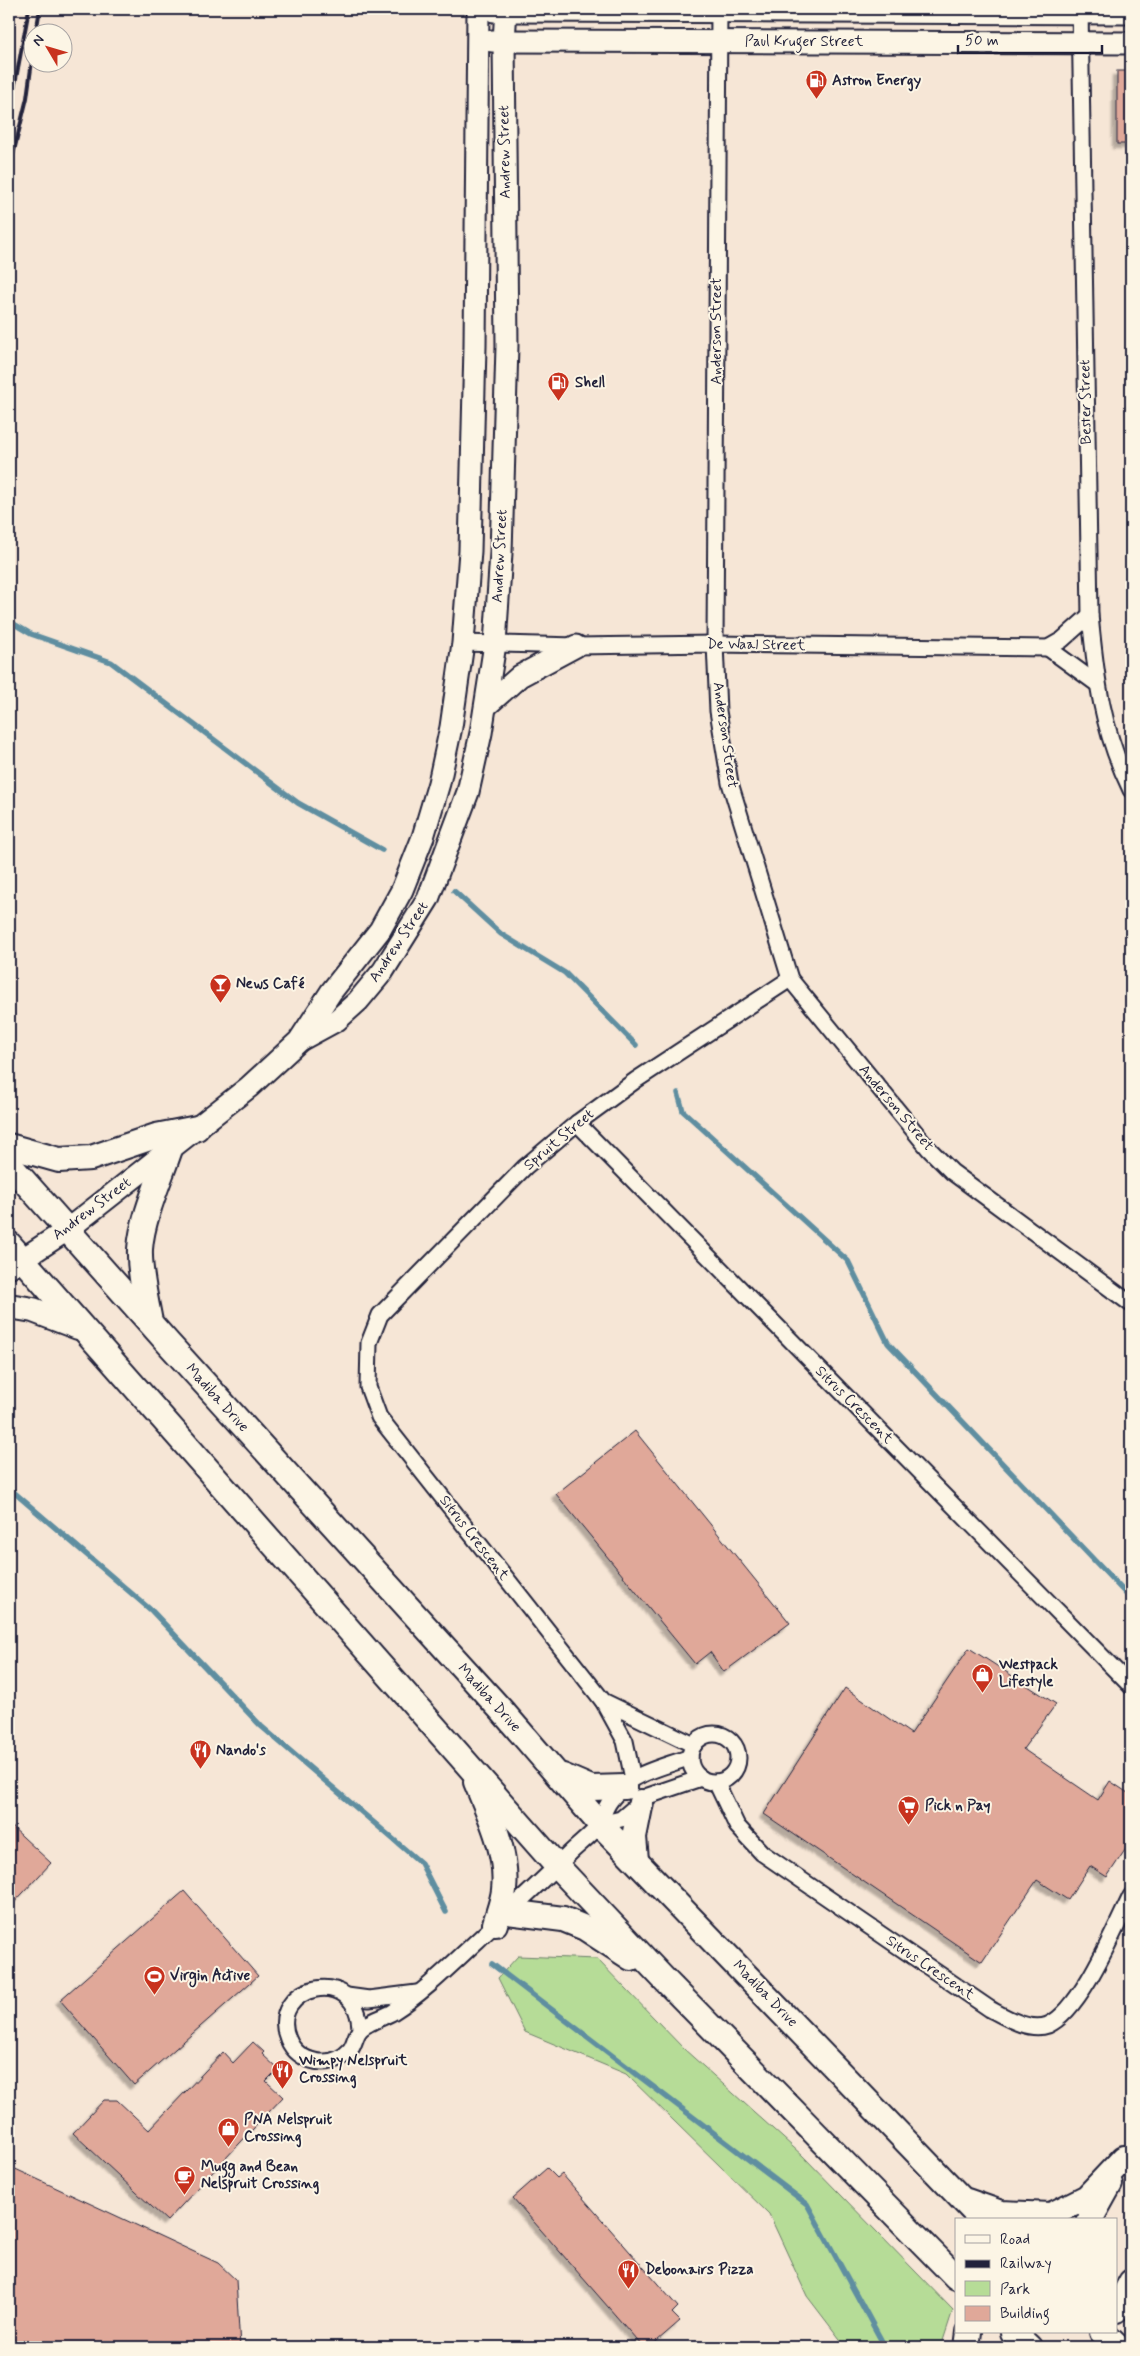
<svg xmlns="http://www.w3.org/2000/svg" width="1140" height="2356" font-family="Mynerve,sans-serif">
<style>
.green{fill:#b6dc97;stroke:#6c7f69}
.lines{fill:none;stroke-linecap:round;stroke-linejoin:round}
.stream{stroke:#5f8ea0;stroke-width:5.5}
.building{fill:#e0a899;stroke:#22223b;filter:url(#shadow)}
.street-casing{stroke:#22223b;stroke-width:19}
.secondary-casing{stroke:#22223b;stroke-width:25}
.primary-casing{stroke:#22223b;stroke-width:28}
.street{stroke:#fcf5e5;stroke-width:15}
.secondary{stroke:#fcf5e5;stroke-width:21}
.primary{stroke:#fcf5e5;stroke-width:24}
.rail{stroke:#22223b;stroke-width:4}
.labels{text-anchor:middle;dominant-baseline:central;stroke-width:4;stroke-linejoin:round;paint-order:stroke}
.street-label{font-size:15px;fill:#22223b;stroke:#fcf5e5}
.poi-label{font-size:15px;font-weight:bold;fill:#22223b;stroke:#fcf5e5;text-anchor:start}
</style>
<defs>
<filter id="shadow"><feDropShadow dx="-4.5" dy="4.5" stdDeviation="1" flood-color="#0004"/></filter>
</defs>
<rect width="100%" height="100%" fill="#f6e6d6"/>
<filter id="ink" filterUnits="userSpaceOnUse"><feTurbulence type="fractalNoise" baseFrequency=".02" numOctaves="2"/><feDisplacementMap in="SourceGraphic" scale="10" xChannelSelector="R" yChannelSelector="G"/><feConvolveMatrix kernelMatrix="1 2 1 2 8 2 1 2 1" color-interpolation-filters="sRGB"/></filter>
<g filter="url(#ink)">
<path class="green" d="M518,1956L597,1959L684,2049L803,2156L953,2310L941,2347H846L807,2296L769,2214L626,2074L525,2032L498,1978Z"/>
<g class="lines">
<g class="stream">
<path d="M9,621L31,634L111,662L298,803L382,850"/>
<path d="M454,891L501,934L565,973L636,1045"/>
<path d="M678,1093L683,1111L848,1261L888,1343L1131,1599"/>
<path d="M9,1488L152,1611L261,1726L421,1863L446,1912"/>
<path d="M492,1964L807,2204L885,2347"/>
</g>
</g>
<g class="building">
<rect x="1117" y="71" width="14" height="73"/>
<path d="M635,1431L790,1623L724,1672L710,1652L695,1664L556,1494Z"/>
<path d="M969,1648L1056,1704L1023,1749L1098,1800L1110,1781L1131,1795V1841L1107,1877L1090,1866L1068,1900L1037,1880L982,1962L764,1814L845,1688L911,1734Z"/>
<path d="M9,1824L51,1863L9,1908Z"/>
<path d="M184,1891L258,1976L134,2085L60,2000Z"/>
<path d="M253,2042L264,2052L262,2054L278,2069L266,2081L283,2097L167,2221L73,2133L104,2100H117L149,2130L223,2052L233,2063Z"/>
<path d="M9,2166L218,2263L236,2280L240,2347H21L9,2336Z"/>
<path d="M547,2168L557,2178L562,2174L678,2307L672,2313L680,2321L650,2347H643L513,2198Z"/>
</g>
<g class="lines">
<defs>
<g id="street">
<path d="M719,9L715,644L718,711L730,783L790,979L929,1149L952,1172L1131,1304"/>
<path d="M1080,9L1090,615C1096,679 1102,731 1131,790"/>
<path d="M463,643L576,646L715,644L1048,648L1062,640L1090,615"/>
<path d="M1048,648L1096,683"/>
<path d="M577,1123L1131,1686"/>
<path d="M603,1701L625,1741L633,1779"/>
<circle cx="714" cy="1758" r="24"/>
<path d="M694,1745L603,1701L379,1417L368,1387L369,1343L380,1315L525,1167L577,1123L636,1080L790,979"/>
<path d="M716,1782L737,1826L762,1853L990,2009C1005,2017 1029,2032 1048,2025C1081,2011 1115,1928 1131,1896"/>
<path d="M600,1824L621,1819L648,1796L701,1778"/>
<path d="M347,1996L369,1999L417,1993"/>
<path d="M360,2030C359,1962 266,1986 288,2039C298,2064 332,2070 350,2050C355,2044 355,2035 360,2030C365,2023 385,2017 393,2012C424,1992 450,1966 477,1941C508,1912 540,1883 570,1853C579,1844 593,1834 600,1824C603,1818 604,1811 607,1806C611,1798 625,1784 633,1779C650,1769 672,1764 690,1757"/>
</g>
<g id="secondary">
<path d="M494,11L1131,13"/>
<path d="M492,41L1131,43"/>
<path d="M486,706L520,676L576,646"/>
<path d="M302,1039L337,1020L358,1001L383,971L428,899L468,792L481,733L495,644L501,553L507,346L504,41L506,9"/>
<path d="M9,1268L67,1230L249,1087L299,1041L331,992L380,930L402,890L423,837L439,783L451,727L463,643L470,551L475,346L478,9"/>
</g>
<g id="primary">
<path d="M9,1146L59,1160L91,1158L156,1136L197,1128"/>
<path d="M9,1164L168,1343L503,1712L600,1824L982,2220"/>
<path d="M9,1244L557,1866L662,1977L956,2277"/>
<path d="M9,1306L33,1310L78,1327"/>
<path d="M150,1322C146,1299 139,1273 140,1249C142,1218 160,1179 170,1149"/>
<path d="M563,1776L591,1788L625,1787"/>
<path d="M476,1782C490,1816 508,1852 504,1890C503,1901 498,1913 495,1924"/>
<path d="M636,1860L634,1837L641,1802"/>
<path d="M508,1912L563,1919L585,1928L631,1958"/>
<path d="M967,2201L1001,2213L1051,2215L1087,2197L1124,2158"/>
<path d="M1090,2220L1110,2184"/>
<path d="M1116,2310L1131,2282"/>
<path d="M1013,2332L1029,2347"/>
<path d="M1102,2332L1118,2347"/>
<path d="M967,2347L969,2332"/>
</g>
</defs>
<use href="#street" class="street-casing"/>
<use href="#secondary" class="secondary-casing"/>
<use href="#primary" class="primary-casing"/>
<use href="#street" class="street"/>
<use href="#secondary" class="secondary"/>
<use href="#primary" class="primary"/>
<g class="rail">
<path d="M36,32L40,9"/>
<path d="M9,116L29,9"/>
<path d="M9,171L27,98L32,61"/>
</g>
</g>
</g>
<defs>
<symbol id="fuel-pin" viewBox="-11 -11 22 30"><path d="M0 17L-7.5 6A9.5 9.5 0 1 1 7.5 6Z" fill="#c8321e" stroke="#fcf5e5"/><path d="M-5.5-6h7V0h2V4h1.3V-2.5L3-4.5l.8-.8L6-3V5H2.5V1h-1V6h-7ZM-4.2-4.7v3.2H.2V-4.7Z" fill="#fff"/></symbol>
<symbol id="bar-pin" viewBox="-11 -11 22 30"><path d="M0 17L-7.5 6A9.5 9.5 0 1 1 7.5 6Z" fill="#c8321e" stroke="#fcf5e5"/><path d="M-6-5H6L.8 .8V4.5H3.5V6h-7V4.5H-.8V.8Z" fill="#fff"/></symbol>
<symbol id="shop-pin" viewBox="-11 -11 22 30"><path d="M0 17L-7.5 6A9.5 9.5 0 1 1 7.5 6Z" fill="#c8321e" stroke="#fcf5e5"/><path d="M-5-2.5h2.3a2.7 3.5 0 0 1 5.4 0H5L5.5 6h-11ZM-1.5-2.5h3a1.5 2.3 0 0 0-3 0Z" fill="#fff"/></symbol>
<symbol id="restaurant-pin" viewBox="-11 -11 22 30"><path d="M0 17L-7.5 6A9.5 9.5 0 1 1 7.5 6Z" fill="#c8321e" stroke="#fcf5e5"/><path d="M-5-6h1v4h1v-4h1v4h1v-4h1v5L-1.5 .5V6h-2V.5L-5-1ZM5-6V6H3V1.5H1.5Q1.5-4 5-6Z" fill="#fff"/></symbol>
<symbol id="supermarket-pin" viewBox="-11 -11 22 30"><path d="M0 17L-7.5 6A9.5 9.5 0 1 1 7.5 6Z" fill="#c8321e" stroke="#fcf5e5"/><path d="M-6-5.5h2.5l.6 2H6L4.5 2H-2.5L-4.4-4H-6ZM-1.5 3.2a1.3 1.3 0 1 0 .1 0ZM3 3.2a1.3 1.3 0 1 0 .1 0Z" fill="#fff"/></symbol>
<symbol id="stadium-pin" viewBox="-11 -11 22 30"><path d="M0 17L-7.5 6A9.5 9.5 0 1 1 7.5 6Z" fill="#c8321e" stroke="#fcf5e5"/><path d="M0-5a6.5 5 0 1 0 0 10a6.5 5 0 1 0 0-10ZM-3.5-1.8h7v3.6h-7Z" fill="#fff"/></symbol>
<symbol id="cafe-pin" viewBox="-11 -11 22 30"><path d="M0 17L-7.5 6A9.5 9.5 0 1 1 7.5 6Z" fill="#c8321e" stroke="#fcf5e5"/><path d="M-5.5-4.5H6V0H3Q3 3.5 0 3.5H-2.5Q-5.5 3.5-5.5 0ZM3-3.2v2h1.7v-2ZM-6 4.5H4V6H-6Z" fill="#fff"/></symbol>
</defs>
<g fill-rule="evenodd">
<use href="#fuel-pin" x="804" y="68" width="25" height="34"/>
<use href="#fuel-pin" x="546" y="370" width="25" height="34"/>
<use href="#bar-pin" x="208" y="972" width="25" height="34"/>
<use href="#shop-pin" x="970" y="1662" width="25" height="34"/>
<use href="#restaurant-pin" x="188" y="1738" width="25" height="34"/>
<use href="#supermarket-pin" x="896" y="1794" width="25" height="34"/>
<use href="#stadium-pin" x="142" y="1964" width="25" height="34"/>
<use href="#restaurant-pin" x="270" y="2058" width="25" height="34"/>
<use href="#shop-pin" x="216" y="2116" width="25" height="34"/>
<use href="#cafe-pin" x="172" y="2164" width="25" height="34"/>
<use href="#restaurant-pin" x="616" y="2258" width="25" height="34"/>
</g>
<g class="labels">
<g class="street-label">
<text x="804" y="42">Paul Kruger Street</text>
<text transform="translate(505 152) rotate(-91)">Andrew Street</text>
<text transform="translate(717 331) rotate(-90)">Anderson Street</text>
<text transform="translate(1086 402) rotate(-91)">Bester Street</text>
<text transform="translate(500 556) rotate(-87)">Andrew Street</text>
<text transform="translate(756 645) rotate(1)">De Waal Street</text>
<text transform="translate(725 735) rotate(82)">Anderson Street</text>
<text transform="translate(399 942) rotate(-56)">Andrew Street</text>
<text transform="translate(896 1108) rotate(50)">Anderson Street</text>
<text transform="translate(559 1140) rotate(-40)">Spruit Street</text>
<text transform="translate(92 1209) rotate(-37)">Andrew Street</text>
<text transform="translate(217 1398) rotate(48)">Madiba Drive</text>
<text transform="translate(854 1405) rotate(45)">Sitrus Crescent</text>
<text transform="translate(474 1538) rotate(52)">Sitrus Crescent</text>
<text transform="translate(489 1698) rotate(48)">Madiba Drive</text>
<text transform="translate(930 1968) rotate(34)">Sitrus Crescent</text>
<text transform="translate(765 1994) rotate(46)">Madiba Drive</text>
</g>
<g class="poi-label">
<text x="832" y="81">Astron Energy</text>
<text x="575" y="383">Shell</text>
<text x="236" y="984">News Café</text>
<text x="999" y="1665">Westpack<tspan x="999" dy="17">Lifestyle</tspan></text>
<text x="216" y="1751">Nando's</text>
<text x="925" y="1806">Pick n Pay</text>
<text x="170" y="1976">Virgin Active</text>
<text x="299" y="2061">Wimpy Nelspruit<tspan x="299" dy="17">Crossing</tspan></text>
<text x="244" y="2120">PNA Nelspruit<tspan x="244" dy="17">Crossing</tspan></text>
<text x="201" y="2167">Mugg and Bean<tspan x="201" dy="17">Nelspruit Crossing</tspan></text>
<text x="645" y="2270">Debonairs Pizza</text>
</g>
</g>
<rect width="1140" height="2356" fill="none" stroke="#fcf5e5" stroke-width="30"/>
<rect x="15" y="15" width="1110" height="2326" fill="none" stroke="#22223b" stroke-width="2" filter="url(#ink)"/>
<rect x="955" y="2218" width="162" height="115" fill="#fcf5e5" stroke="#a5a1a1"/>
<rect x="965" y="2235" width="25" height="8" fill="#fcf5e5" stroke="#a5a1a1"/>
<text x="1000" y="2244" font-size="15" fill="#22223b">Road</text>
<rect x="965" y="2260" width="25" height="8" fill="#22223b" stroke="#a5a1a1"/>
<text x="1000" y="2268" font-size="15" fill="#22223b">Railway</text>
<rect x="965" y="2281" width="25" height="15" fill="#b6dc97" stroke="#a5a1a1"/>
<text x="1000" y="2294" font-size="15" fill="#22223b">Park</text>
<rect x="965" y="2306" width="25" height="15" fill="#e0a899" stroke="#a5a1a1"/>
<text x="1000" y="2318" font-size="15" fill="#22223b">Building</text>
<g transform="translate(48 48) rotate(308)"><circle r="24" fill="#fcf5e5" stroke="#a5a1a1"/>
<path d="M0-4L9 19L0 12L-9 19Z" fill="#c8321e"/>
<text y="-8" font-size="14" font-weight="bold" text-anchor="middle" fill="#22223b">N</text>
</g>
<path d="M958 45v8h144v-8" fill="none" stroke="#22223b" stroke-width="2.5"/>
<text x="965" y="45" font-size="15" fill="#22223b" stroke="#fcf5e5" stroke-width="4" paint-order="stroke">50 m</text>
</svg>
